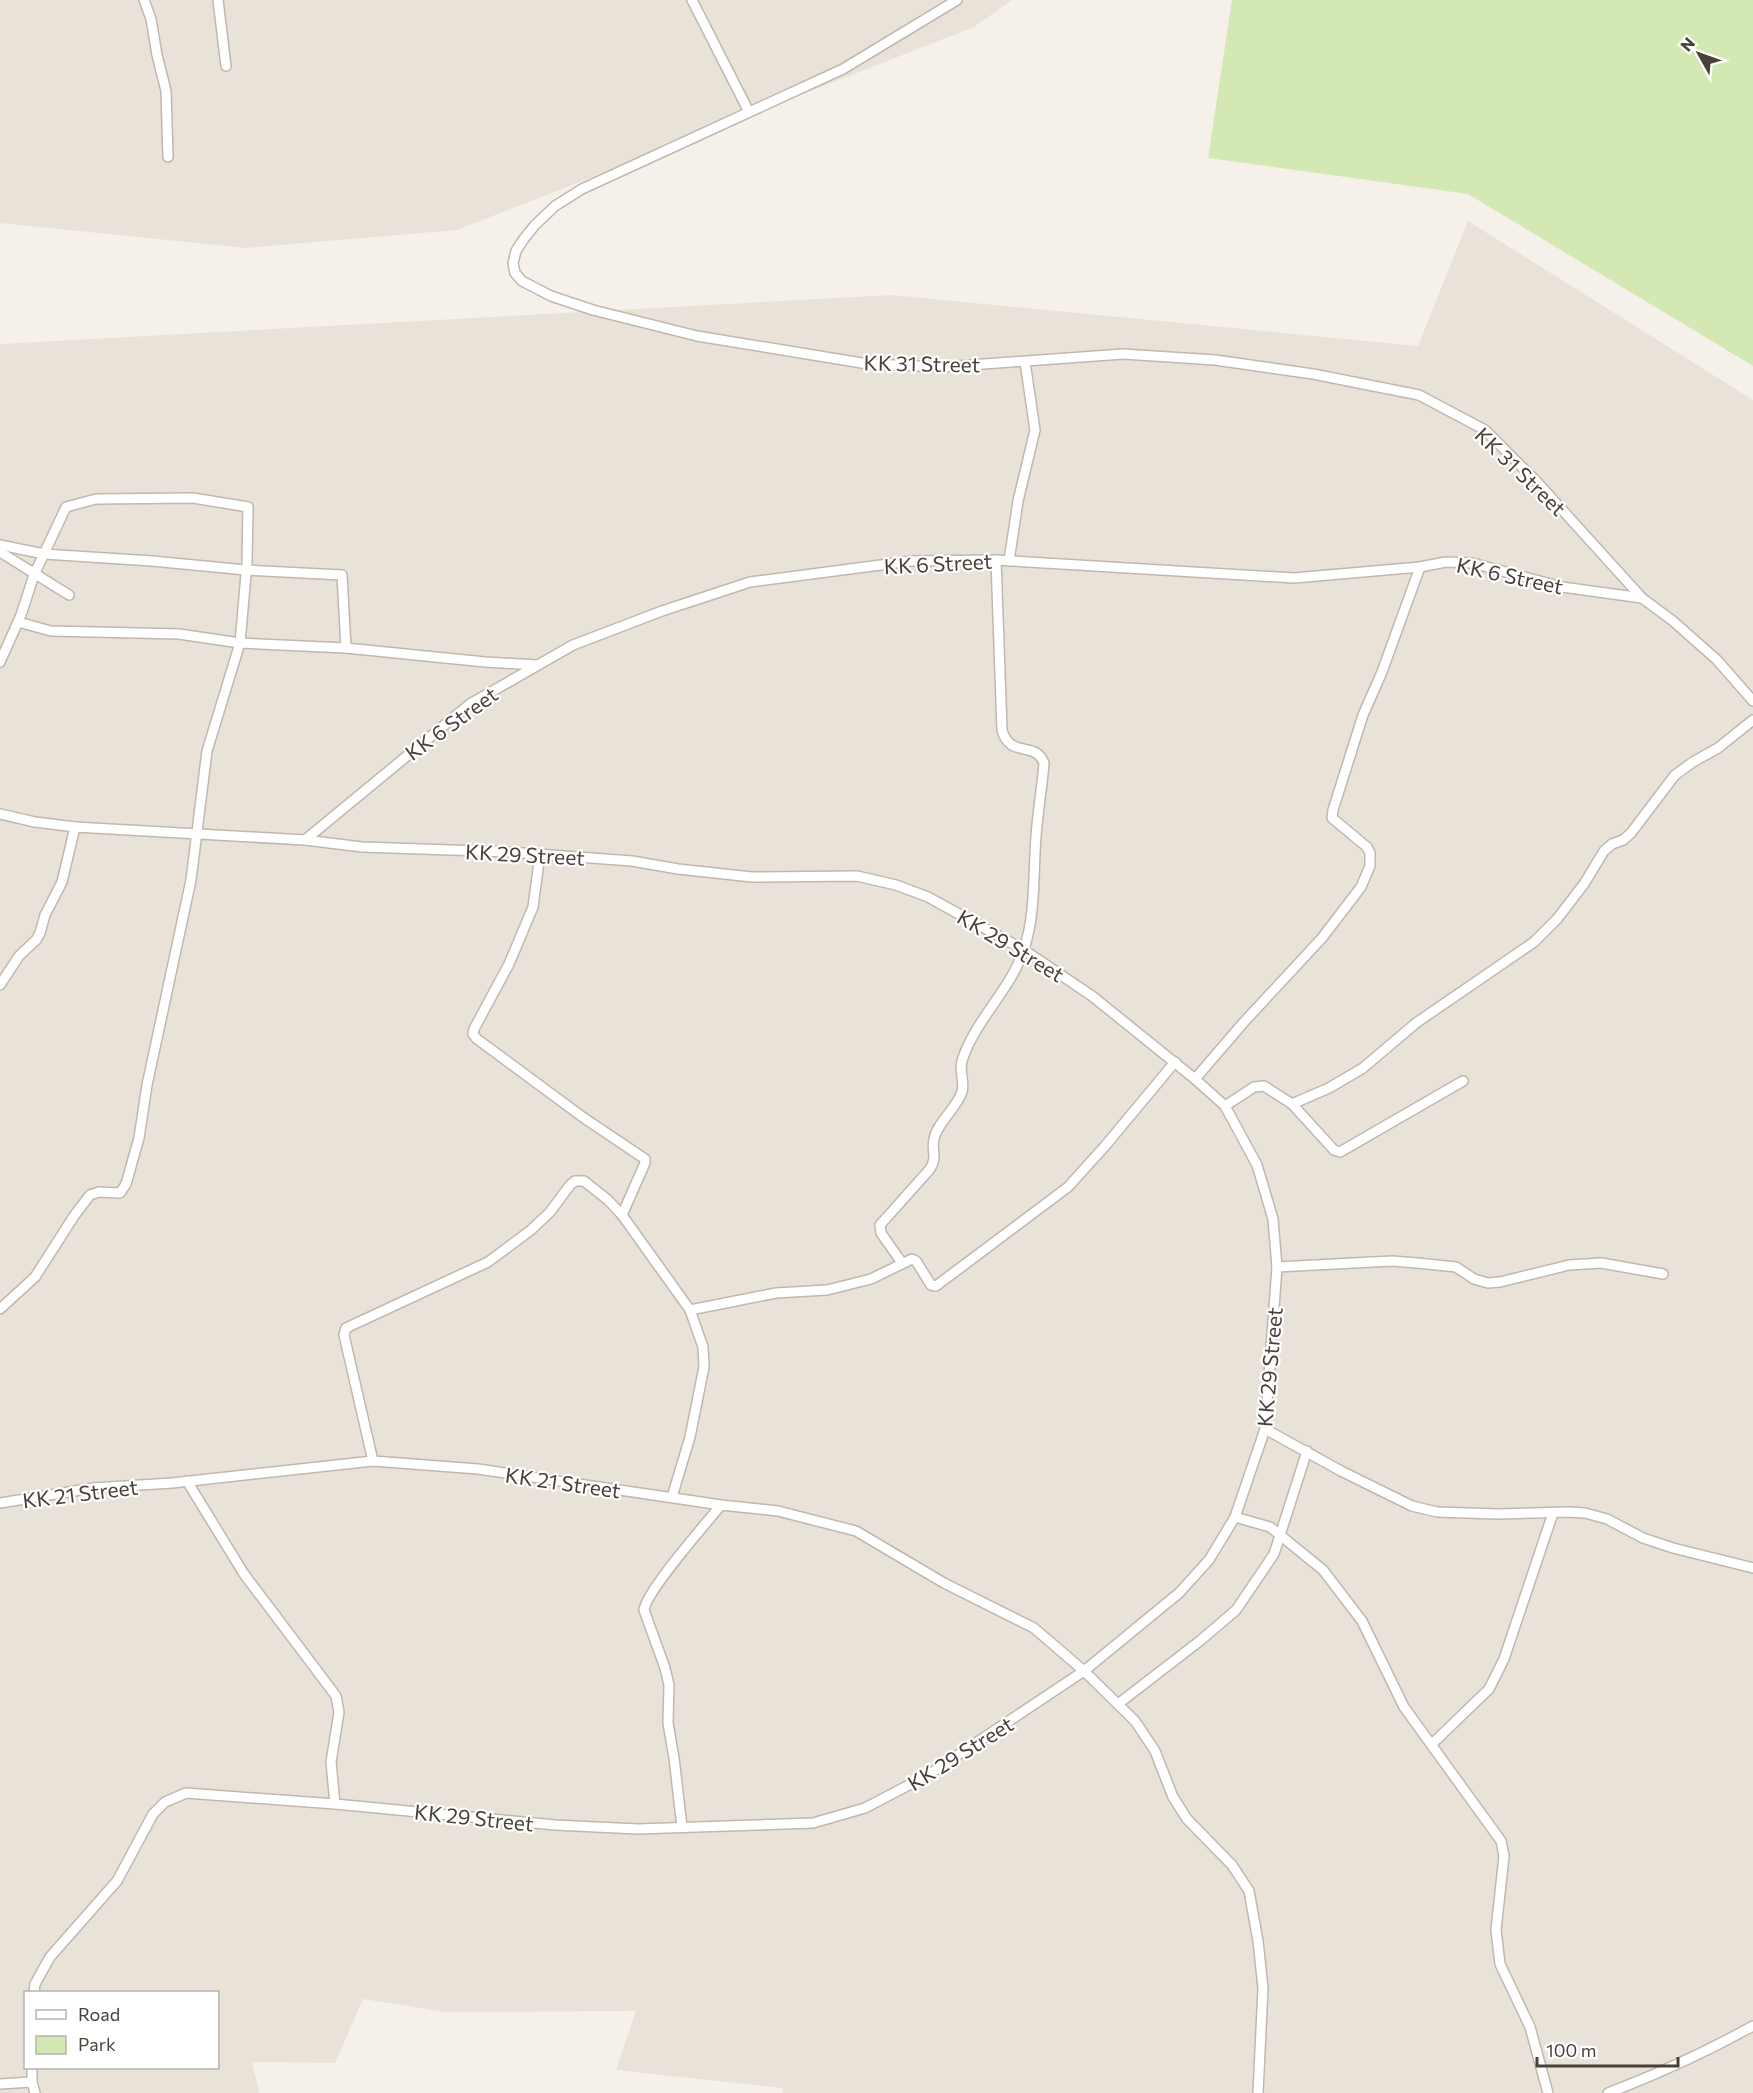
<svg xmlns="http://www.w3.org/2000/svg" width="1753" height="2093" font-family="Commissioner,sans-serif">
<style>
.residential{fill:#e9e2d8;fill-rule:evenodd}
.green{fill:#d4e8b4}
.lines{fill:none;stroke-linecap:round;stroke-linejoin:round}
.street-casing{stroke:#c0b8ad;stroke-width:12}
.street{stroke:#fff;stroke-width:9}
.labels{text-anchor:middle;dominant-baseline:central;stroke-width:4.5;stroke-linejoin:round;paint-order:stroke}
.street-label{font-size:21px;fill:#494138;stroke:#fff}
</style>
<rect width="100%" height="100%" fill="#f5f1ea"/>
<g class="residential">
<path d="M0,0H1012L974,27L457,230L246,248L0,223Z"/>
<path d="M1468,221L1753,400V2093H783L782,2088L616,2070L636,2011L446,2012L363,1999L335,2063L252,2062L259,2093H0V344L891,295L1418,346ZM26,1992H218V2068H26Z"/>
</g>
<path class="green" d="M1232,0H1753V366L1468,194L1208,158Z"/>
<g class="lines">
<defs>
<g id="street">
<path d="M144,0L151,19L157,55L166,91L168,157"/>
<path d="M218,0L226,66"/>
<path d="M692,0L749,112"/>
<path d="M957,0L843,69L582,189L555,206L535,225L523,240L516,251L513,263L515,273L522,281L551,296L593,310L697,336L868,364L942,367L1123,354L1215,360L1313,374L1419,395L1485,430L1537,482L1642,598L1673,621L1717,660L1753,701"/>
<path d="M0,545L44,554L152,561L246,570L342,575L346,648L485,662L537,665"/>
<path d="M0,552L69,595"/>
<path d="M1009,561L1018,501L1035,430L1025,362"/>
<path d="M18,622L51,631L179,634L240,643L346,648"/>
<path d="M0,662L21,615L34,575L66,507L96,499L193,498L248,507L247,563L240,643L207,751L191,880L147,1085L139,1138L126,1184L120,1193L99,1192L90,1195L74,1216L35,1277L0,1309"/>
<path d="M0,814L35,822L75,827L305,840L362,847L510,852L632,861L678,869L752,877L857,876L896,885L928,897L1024,950L1092,996L1195,1079L1225,1106L1257,1165L1273,1219L1277,1267L1265,1429L1235,1517L1209,1560L1179,1593L1084,1671L928,1775L865,1808L813,1823L638,1829L555,1825L335,1804L186,1793L165,1802L153,1814L117,1881L50,1957L35,1984L34,1992"/>
<path d="M305,840L470,704L573,645L662,611L750,582L911,561L996,560L1294,578L1420,567L1446,562L1472,563L1562,587L1642,598"/>
<path d="M540,854L533,907L509,964L474,1029L473,1034L477,1039L584,1118L645,1159V1163L622,1215"/>
<path d="M0,985L19,956L36,940L40,933L45,915L62,882L75,827"/>
<path d="M1195,1079L1244,1022L1322,938L1361,887L1370,866V853L1367,847L1332,818L1333,810L1363,715L1382,672L1420,567"/>
<path d="M1292,1104L1329,1088L1363,1068L1416,1023L1534,942L1557,919L1584,884L1604,851L1612,844L1623,840L1631,833L1675,775L1693,762L1718,748L1753,720"/>
<path d="M1225,1106L1254,1087L1264,1086L1292,1104L1334,1150L1340,1152L1463,1081"/>
<path d="M902,1263L881,1233L880,1225L930,1169C938,1156 931,1152 934,1139C937,1123 956,1109 962,1092C965,1082 959,1072 962,1061C974,1021 1011,990 1024,949C1036,913 1033,873 1036,836C1038,811 1042,787 1044,763C1035,740 1010,759 1002,730L996,560"/>
<path d="M1277,1267L1392,1261L1417,1263L1456,1267L1474,1279L1488,1283L1500,1282L1569,1265L1601,1263L1663,1274"/>
<path d="M690,1310L776,1293L827,1290L871,1279L912,1259L916,1261L931,1285L936,1286L1068,1187L1105,1146L1175,1062"/>
<path d="M1265,1429L1341,1471L1412,1506L1437,1512L1497,1514L1568,1512L1585,1513L1607,1519L1643,1538L1673,1548L1753,1568"/>
<path d="M373,1461L344,1335L346,1328L488,1262L531,1230L550,1212L570,1185L575,1181H584L608,1200L622,1215L690,1310L703,1347L704,1367L690,1437L672,1497"/>
<path d="M187,1481L244,1574L336,1696L339,1712L331,1762L335,1804"/>
<path d="M0,1503L93,1488L172,1483L373,1461L478,1469L721,1505L778,1511L856,1531L944,1583L1034,1628L1084,1671L1135,1721L1155,1751L1173,1797L1187,1819L1232,1865L1249,1891L1258,1941L1263,1988L1258,2093"/>
<path d="M1235,1517L1270,1527L1323,1570L1362,1621L1404,1707L1501,1841L1504,1856L1496,1930L1500,1964L1530,2027L1548,2093"/>
<path d="M1118,1704L1201,1640L1236,1610L1274,1554L1307,1451"/>
<path d="M1432,1744L1489,1689L1504,1659L1553,1513"/>
<path d="M682,1827L674,1758L668,1723L669,1685L665,1668L644,1610C647,1590 705,1525 721,1505"/>
<path d="M32,2068V2082L35,2093"/>
<path d="M0,2084L32,2082"/>
<path d="M1608,2093C1658,2074 1706,2052 1753,2026"/>
</g>
</defs>
<use href="#street" class="street-casing"/>
<use href="#street" class="street"/>
</g>
<g class="labels">
<g class="street-label">
<text transform="translate(922 363) rotate(1)">KK 31 Street</text>
<text transform="translate(1521 471) rotate(44)">KK 31 Street</text>
<text transform="translate(938 563) rotate(-3)">KK 6 Street</text>
<text transform="translate(1510 575) rotate(12)">KK 6 Street</text>
<text transform="translate(451 723) rotate(-36)">KK 6 Street</text>
<text transform="translate(525 854) rotate(3)">KK 29 Street</text>
<text transform="translate(1011 945) rotate(31)">KK 29 Street</text>
<text transform="translate(1269 1367) rotate(-85)">KK 29 Street</text>
<text transform="translate(563 1482) rotate(8)">KK 21 Street</text>
<text transform="translate(80 1493) rotate(-7)">KK 21 Street</text>
<text transform="translate(960 1753) rotate(-32)">KK 29 Street</text>
<text transform="translate(474 1817) rotate(6)">KK 29 Street</text>
</g>
</g>
<rect x="24" y="1991" width="195" height="78" fill="#ffffff" stroke="#b6b3af" stroke-width="1.5"/>
<rect x="36" y="2010" width="30" height="9" fill="#ffffff" stroke="#b6b3af" stroke-width="1.5"/>
<text x="78" y="2021" font-size="18" fill="#494138">Road</text>
<rect x="36" y="2036" width="30" height="18" fill="#d4e8b4" stroke="#b6b3af" stroke-width="1.5"/>
<text x="78" y="2051" font-size="18" fill="#494138">Park</text>
<g transform="translate(1699 54) rotate(310)" stroke="#ffffff" stroke-width="4.5" paint-order="stroke">
<path d="M0-4.5L10 22L0 15L-10 22Z" fill="#494138"/>
<text y="-9" font-size="16" font-weight="bold" text-anchor="middle" fill="#494138">N</text>
</g>
<path d="M1537 2057v9h141v-9" fill="none" stroke="#494138" stroke-width="3"/>
<text x="1546" y="2057" font-size="18" fill="#494138" stroke="#ffffff" stroke-width="4.5" paint-order="stroke">100 m</text>
</svg>
